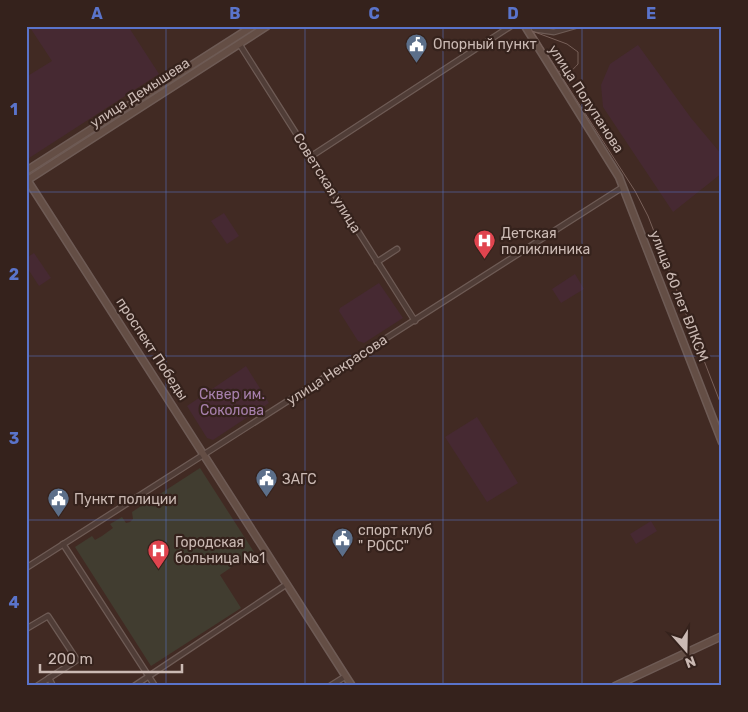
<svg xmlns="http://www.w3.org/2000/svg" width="748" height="712" font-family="Rubik,sans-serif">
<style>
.medical{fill:#413d30}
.green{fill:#462932}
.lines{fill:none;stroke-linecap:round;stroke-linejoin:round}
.street-casing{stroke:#6e5b55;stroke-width:7}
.secondary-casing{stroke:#6e5b55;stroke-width:9}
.street{stroke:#503d37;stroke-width:4.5}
.secondary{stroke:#644e45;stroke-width:6}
.tram{stroke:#786059;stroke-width:1}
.grid{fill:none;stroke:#5a74cb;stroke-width:1;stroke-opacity:0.55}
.labels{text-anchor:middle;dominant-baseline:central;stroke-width:4.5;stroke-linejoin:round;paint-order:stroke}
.poi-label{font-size:14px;fill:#cbbab4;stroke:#35221c;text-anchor:start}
.street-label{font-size:14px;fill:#cbbab4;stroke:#35221c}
.park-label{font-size:14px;fill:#a780ad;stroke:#35221c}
.neatline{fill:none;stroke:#5a74cb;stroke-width:2}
.grid-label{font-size:16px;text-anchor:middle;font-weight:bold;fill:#5a74cb}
</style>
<rect width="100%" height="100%" fill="#412a23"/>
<path class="medical" d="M200,468L254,552L220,575L241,608L151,666L75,547L92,536L95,540L102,536L113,528L110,524L122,517L126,523L130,522L133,519L132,512Z"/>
<g class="green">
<path d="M29,26H128L159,74L26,160V77L52,61Z"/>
<path d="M232,43H234L36,172L35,169Z"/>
<path d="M638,45L691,118L722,155V173L673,212L603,107L601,85L610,64Z"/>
<path d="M224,213L239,236L227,244L211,221Z"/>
<path d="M34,253L51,278L39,286L26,266V258Z"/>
<path d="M575,274L584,289L561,303L552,289Z"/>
<path d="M379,283L403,318L364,343L358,341L339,311L340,308Z"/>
<path d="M246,366L269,403L213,440L207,438L187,406Z"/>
<path d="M477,417L518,483L487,502L445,437Z"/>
<path d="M651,521L657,531L636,544L630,534Z"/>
</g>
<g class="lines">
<defs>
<g id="street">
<path d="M526,28L554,32L575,26"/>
<path d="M240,45L415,321"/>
<path d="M310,157L511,26"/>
<path d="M377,262L397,249"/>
<path d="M63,544L155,686"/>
<path d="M26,568L623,187"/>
<path d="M26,629L48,616L77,660L37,686"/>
<path d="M49,678L53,686"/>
<path d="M134,686L287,584"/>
<path d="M330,686L346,676"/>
</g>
<g id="secondary">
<path d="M525,26L619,177L722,442"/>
<path d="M26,171L253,26"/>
<path d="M26,178L352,686"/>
<path d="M26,181L267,26"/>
<path d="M615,686L722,636"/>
</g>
</defs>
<use href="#street" class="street-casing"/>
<use href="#secondary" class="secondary-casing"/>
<use href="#street" class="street"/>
<use href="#secondary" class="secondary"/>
<g class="tram">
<path d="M529,26L635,191L648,216L722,407"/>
<path d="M532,31L567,44L578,52V64C572,71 568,74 559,71"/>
</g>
</g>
<path class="grid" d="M166,26V686M305,26V686M443,26V686M582,26V686M26,192H722M26,356H722M26,520H722"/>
<defs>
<symbol id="civic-pin" viewBox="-11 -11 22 30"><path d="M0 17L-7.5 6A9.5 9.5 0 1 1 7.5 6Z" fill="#5c6f8a" stroke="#35221c"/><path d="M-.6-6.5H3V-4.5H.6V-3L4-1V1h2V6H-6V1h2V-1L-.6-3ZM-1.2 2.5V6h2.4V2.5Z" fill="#fff"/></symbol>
<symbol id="hospital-pin" viewBox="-11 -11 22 30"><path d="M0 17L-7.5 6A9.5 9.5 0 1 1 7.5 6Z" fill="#e0444e" stroke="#35221c"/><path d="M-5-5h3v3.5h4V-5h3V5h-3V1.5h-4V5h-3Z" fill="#fff"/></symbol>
</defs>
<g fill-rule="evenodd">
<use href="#civic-pin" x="404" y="32" width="25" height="34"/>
<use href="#hospital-pin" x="472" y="228" width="25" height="34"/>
<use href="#civic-pin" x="254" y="466" width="25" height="34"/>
<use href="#civic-pin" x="46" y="486" width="25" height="34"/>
<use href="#civic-pin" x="330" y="526" width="25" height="34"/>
<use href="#hospital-pin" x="146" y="538" width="25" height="34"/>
</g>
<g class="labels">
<g class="poi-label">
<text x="433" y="44">Опорный пункт</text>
<text x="501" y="233">Детская<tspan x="501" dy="16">поликлиника</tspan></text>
<text x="282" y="479">ЗАГС</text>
<text x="74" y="499">Пункт полиции</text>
<text x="358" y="530">спорт клуб<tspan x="358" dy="16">" РОСС"</tspan></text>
<text x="175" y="542">Городская<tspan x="175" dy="16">больница №1</tspan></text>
</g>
<g class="street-label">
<text transform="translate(140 93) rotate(-33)">улица Демышева</text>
<text transform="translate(586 99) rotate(57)">улица Полупанова</text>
<text transform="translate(327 183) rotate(58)">Советская улица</text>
<text transform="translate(679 296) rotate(69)">улица 60 лет ВЛКСМ</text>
<text transform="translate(152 349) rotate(57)">проспект Победы</text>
<text transform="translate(337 370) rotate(-33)">улица Некрасова</text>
</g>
<g class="park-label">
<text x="232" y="394">Сквер им.<tspan x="232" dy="16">Соколова</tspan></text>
</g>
</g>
<rect width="748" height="712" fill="none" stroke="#35221c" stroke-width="55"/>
<g transform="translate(686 650) rotate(160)" stroke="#35221c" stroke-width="4" paint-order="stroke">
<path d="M0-4L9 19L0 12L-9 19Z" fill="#cbbab4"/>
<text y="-8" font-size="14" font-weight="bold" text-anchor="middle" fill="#cbbab4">N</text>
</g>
<path d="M40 664v8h142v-8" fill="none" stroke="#cbbab4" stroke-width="2.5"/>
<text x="48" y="664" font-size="15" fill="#cbbab4" stroke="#35221c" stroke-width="4" paint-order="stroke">200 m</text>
<rect x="28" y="28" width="692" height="656" class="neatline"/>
<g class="grid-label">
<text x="97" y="19">A</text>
<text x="235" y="19">B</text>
<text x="374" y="19">C</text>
<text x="513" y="19">D</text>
<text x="651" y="19">E</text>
<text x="14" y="115">1</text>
<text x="14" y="280">2</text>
<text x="14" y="444">3</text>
<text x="14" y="608">4</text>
</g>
</svg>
